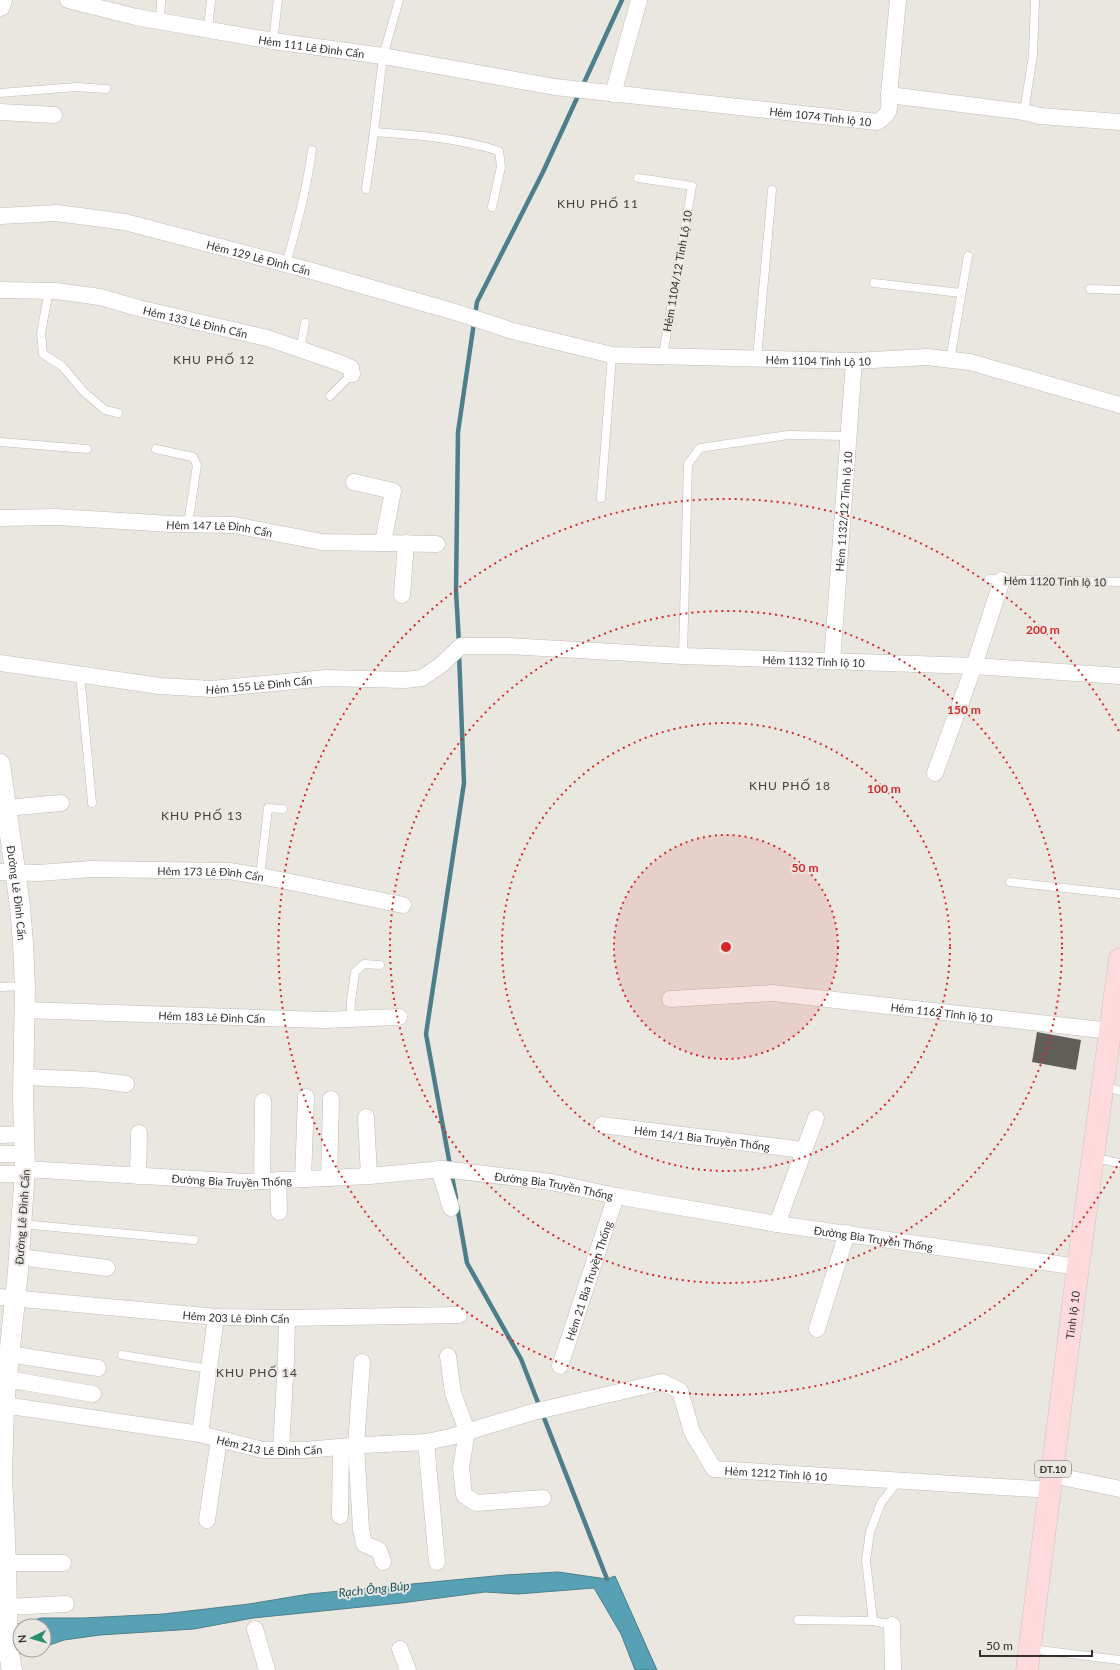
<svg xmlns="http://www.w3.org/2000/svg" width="1120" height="1670" font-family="Lato,sans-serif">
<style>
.water{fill:#58a0b3;stroke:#4d7f8b}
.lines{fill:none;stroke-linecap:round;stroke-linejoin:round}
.stream{stroke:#4d7f8b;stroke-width:4.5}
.building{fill:#615e5a}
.service-casing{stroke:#bfbcb6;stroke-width:9}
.minor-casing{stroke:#bfbcb6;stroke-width:17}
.tertiary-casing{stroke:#bfbcb6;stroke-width:21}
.primary-casing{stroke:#c6c5c5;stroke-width:23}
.service{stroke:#fff;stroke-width:8}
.minor{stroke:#fff;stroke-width:16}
.tertiary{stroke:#fff;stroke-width:20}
.primary{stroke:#fedadd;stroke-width:22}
.ring{fill:none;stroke:#d62828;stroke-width:2;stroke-dasharray:2 4}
.labels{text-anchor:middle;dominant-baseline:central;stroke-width:4;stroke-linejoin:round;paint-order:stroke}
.shield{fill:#eae7e1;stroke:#696864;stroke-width:1}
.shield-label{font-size:10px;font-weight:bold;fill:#32312f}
.street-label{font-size:11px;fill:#32312f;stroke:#eae7e1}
.neighbourhood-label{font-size:12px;letter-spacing:1px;fill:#43413c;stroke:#eae7e1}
.water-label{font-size:12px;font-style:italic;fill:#145160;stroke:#eae7e1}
.centre{fill:#d62828;stroke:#eae7e1;stroke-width:2}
.ring-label{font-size:12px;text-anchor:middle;font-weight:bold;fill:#d62828;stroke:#eae7e1;stroke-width:4;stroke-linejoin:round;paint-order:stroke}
</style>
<rect width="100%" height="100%" fill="#eae7e1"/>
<path class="water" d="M558,1572L607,1579L615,1576L657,1670H635L621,1634L594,1588L518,1594L485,1592L401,1603L253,1618L194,1629L100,1635L64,1640L44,1647V1626H20V1650H33L23,1653L0,1654V1629L41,1618H84L163,1614L249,1604L309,1594L505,1575Z"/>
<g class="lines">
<g class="stream">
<path d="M459,644L456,591L458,432L477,302L543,172L622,0"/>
<path d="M456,1198L426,1034L464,783L459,653"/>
<path d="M457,1206L467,1263L521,1359L607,1579"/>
</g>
</g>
<path class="building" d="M1037,1032L1081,1040L1076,1070L1032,1062Z"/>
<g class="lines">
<defs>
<g id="service">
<path d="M160,21L161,0"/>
<path d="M208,29L211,0"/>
<path d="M273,41L278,0"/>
<path d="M0,93L76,87L106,89"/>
<path d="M1024,112L1033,55L1035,0"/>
<path d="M374,132C417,135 458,138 499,151L501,167L492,207"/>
<path d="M638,178L692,186L663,355"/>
<path d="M366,189L374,132L383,56L399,0"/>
<path d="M286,264C297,226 307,189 312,150"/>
<path d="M874,283L961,293"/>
<path d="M1090,289L1120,290"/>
<path d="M49,290L41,333L43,354L62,366L83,391L105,410L118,413"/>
<path d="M300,350L305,323"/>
<path d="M757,358L772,190"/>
<path d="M950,360L968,256"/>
<path d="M330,396L352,374"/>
<path d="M0,442L87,449"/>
<path d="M156,449L193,457L197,465L188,524"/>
<path d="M601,498L612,355"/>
<path d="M989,579L1120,582"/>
<path d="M683,656L688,464L700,448L788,435L848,436"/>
<path d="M80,674L92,803"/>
<path d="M260,876L268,808L283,809"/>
<path d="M1010,882L1120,894"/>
<path d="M0,987L25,986"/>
<path d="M350,1019L351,1001L355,972L364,964L380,965"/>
<path d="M1104,1086L1120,1091"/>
<path d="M1094,1158L1120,1163"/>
<path d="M21,1224L194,1240"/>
<path d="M122,1355L209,1369"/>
<path d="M798,1620L873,1621"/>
<path d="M892,1625L873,1621L866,1560L870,1532L881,1503L898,1481"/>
<path d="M1031,1649L1120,1660"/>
</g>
<g id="minor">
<path id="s1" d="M68,0L136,17L273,41L383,56L555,87L877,122C890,114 890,110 889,95L1024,112L1040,116L1120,122"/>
<path d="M613,94L639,0"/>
<path d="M889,95L898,0"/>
<path d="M0,112L54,115"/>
<path id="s2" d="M0,216L57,213L125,222L312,271L455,312L513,331L612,355L854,361L927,357L970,362L1120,405"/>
<path id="s3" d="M0,290L56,291L100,297L138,308L267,338L340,363L351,368L352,374"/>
<path d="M354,482L393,491L383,543"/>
<path id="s4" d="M0,518L56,517L171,524L234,525L322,542L437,544"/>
<path d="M402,595L406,543"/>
<path id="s5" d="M832,662L854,361"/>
<path id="s6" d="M0,663L160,686L212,689L326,678L405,680L422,678L441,665L461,646H508L683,656L974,666L1120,676"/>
<path d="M935,773L974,666L1002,580"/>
<path d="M6,808L61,803"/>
<path id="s7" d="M0,872L39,873L91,869L229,871L266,877L403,905"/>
<path id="s8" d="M670,999L773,993L1111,1031"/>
<path id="s9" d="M24,1010L323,1020L399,1017"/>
<path d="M24,1077L95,1080L126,1084"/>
<path d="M366,1117L369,1176"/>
<path id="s10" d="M602,1125L803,1150"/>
<path d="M0,1135L24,1134"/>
<path d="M0,1154H25"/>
<path id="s11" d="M25,1169L246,1182L369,1176L443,1169L551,1182L616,1196L777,1224L1078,1267"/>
<path d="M439,1169L451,1208"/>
<path d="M0,1174H25"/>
<path d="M138,1176L139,1133"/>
<path d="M329,1178L331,1099"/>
<path d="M303,1179L306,1097"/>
<path d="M278,1180L279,1212"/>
<path d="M262,1181L263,1101"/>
<path d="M777,1224L816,1118"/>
<path d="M19,1257L107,1268"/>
<path id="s12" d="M0,1297L216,1317L287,1318L459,1315"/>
<path d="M817,1329L847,1233"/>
<path d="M9,1354L98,1368"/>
<path d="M448,1356L453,1393L467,1431L461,1468L464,1495L476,1503L543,1498"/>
<path d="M362,1362L356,1445L361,1529L364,1544L379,1550L383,1562"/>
<path id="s13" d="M560,1366L616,1196"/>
<path d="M7,1379L93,1394"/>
<path id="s14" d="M4,1405L200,1434L263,1450H304L363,1445L426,1442L450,1437L533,1412L662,1382L680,1391L692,1432L714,1469L1051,1490"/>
<path d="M200,1434L216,1317"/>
<path d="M426,1442L437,1562"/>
<path d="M281,1450L286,1360L287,1318"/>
<path d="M1052,1475L1120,1489"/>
<path d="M340,1516L341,1447"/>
<path d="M207,1520L219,1439"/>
<path d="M6,1563H63"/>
<path d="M7,1607L66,1604"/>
<path d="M892,1625L893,1670"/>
<path d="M255,1629L267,1670"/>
<path d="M400,1649L408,1670"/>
</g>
<g id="tertiary">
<path d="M0,6L2,0"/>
<path id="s15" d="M0,764L20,906L23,943L25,986L23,1096L25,1169L18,1271L4,1405L2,1475L6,1563L7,1612L9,1654L12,1670"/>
</g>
<g id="primary">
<path id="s16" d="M1027,1670L1078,1267L1120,959"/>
</g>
</defs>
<use href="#service" class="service-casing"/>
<use href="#minor" class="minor-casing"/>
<use href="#tertiary" class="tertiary-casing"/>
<use href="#primary" class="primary-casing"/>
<use href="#service" class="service"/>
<use href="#minor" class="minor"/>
<use href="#tertiary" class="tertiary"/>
<use href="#primary" class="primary"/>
</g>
<circle cx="726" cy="947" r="112" fill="#d62828" fill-opacity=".12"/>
<g class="ring">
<circle cx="726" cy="947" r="112"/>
<circle cx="726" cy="947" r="224"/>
<circle cx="726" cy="947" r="336"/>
<path d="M1120 1161A448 448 0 1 1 1120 733"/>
</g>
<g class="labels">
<rect class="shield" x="1035" y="1461" width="36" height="16" rx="3"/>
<g class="shield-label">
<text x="1053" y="1469">ĐT.10</text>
</g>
<g class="street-label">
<text stroke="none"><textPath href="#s1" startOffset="248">Hẻm 111 Lê Đình Cẩn</textPath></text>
<text stroke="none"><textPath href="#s1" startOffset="762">Hẻm 1074 Tỉnh lộ 10</textPath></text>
<text stroke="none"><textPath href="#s2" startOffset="264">Hẻm 129 Lê Đình Cẩn</textPath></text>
<text transform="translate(677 271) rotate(-80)">Hẻm 1104/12 Tỉnh Lộ 10</text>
<text stroke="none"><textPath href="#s3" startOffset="199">Hẻm 133 Lê Đình Cẩn</textPath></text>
<text stroke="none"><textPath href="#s2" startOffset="837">Hẻm 1104 Tỉnh Lộ 10</textPath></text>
<text stroke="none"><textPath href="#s5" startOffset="151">Hẻm 1132/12 Tỉnh lộ 10</textPath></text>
<text stroke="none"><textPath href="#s4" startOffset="220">Hẻm 147 Lê Đình Cẩn</textPath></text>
<text transform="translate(1055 581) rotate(1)">Hẻm 1120 Tỉnh lộ 10</text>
<text stroke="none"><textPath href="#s6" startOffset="828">Hẻm 1132 Tỉnh lộ 10</textPath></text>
<text stroke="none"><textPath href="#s6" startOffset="261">Hẻm 155 Lê Đình Cẩn</textPath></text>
<text stroke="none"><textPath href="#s7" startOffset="211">Hẻm 173 Lê Đình Cẩn</textPath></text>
<text stroke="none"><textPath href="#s15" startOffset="130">Đường Lê Đình Cẩn</textPath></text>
<text stroke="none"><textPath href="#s8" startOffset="273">Hẻm 1162 Tỉnh lộ 10</textPath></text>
<text stroke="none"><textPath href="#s9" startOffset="188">Hẻm 183 Lê Đình Cẩn</textPath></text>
<text stroke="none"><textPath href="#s10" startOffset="101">Hẻm 14/1 Bia Truyền Thống</textPath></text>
<text stroke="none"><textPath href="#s11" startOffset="207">Đường Bia Truyền Thống</textPath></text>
<text stroke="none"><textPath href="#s11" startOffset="531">Đường Bia Truyền Thống</textPath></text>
<text transform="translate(22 1217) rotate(-86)">Đường Lê Đình Cẩn</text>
<text stroke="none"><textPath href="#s11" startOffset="855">Đường Bia Truyền Thống</textPath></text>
<text stroke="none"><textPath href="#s13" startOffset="90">Hẻm 21 Bia Truyền Thống</textPath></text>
<text stroke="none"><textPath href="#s16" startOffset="358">Tỉnh lộ 10</textPath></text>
<text stroke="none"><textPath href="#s12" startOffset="237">Hẻm 203 Lê Đình Cẩn</textPath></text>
<text stroke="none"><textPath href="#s14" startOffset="269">Hẻm 213 Lê Đình Cẩn</textPath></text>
<text stroke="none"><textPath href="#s14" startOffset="838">Hẻm 1212 Tỉnh lộ 10</textPath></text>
</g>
<g class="neighbourhood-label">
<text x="598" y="203">KHU PHỐ 11</text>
<text x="214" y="359">KHU PHỐ 12</text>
<text x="790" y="785">KHU PHỐ 18</text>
<text x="202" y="815">KHU PHỐ 13</text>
<text x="257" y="1372">KHU PHỐ 14</text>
</g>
<g class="water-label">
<text transform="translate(374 1589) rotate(-6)">Rạch Ông Búp</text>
</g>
</g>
<circle cx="726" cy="947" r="6" class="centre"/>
<g class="ring-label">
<text x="1043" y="634">200 m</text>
<text x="964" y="714">150 m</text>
<text x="884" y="793">100 m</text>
<text x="805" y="872">50 m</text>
</g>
<g transform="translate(32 1638) rotate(265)"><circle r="19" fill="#eae7e1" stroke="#a09e9a"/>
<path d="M0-3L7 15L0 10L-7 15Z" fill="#2a8f6a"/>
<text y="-6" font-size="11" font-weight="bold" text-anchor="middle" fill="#32312f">N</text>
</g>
<path d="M980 1650v6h112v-6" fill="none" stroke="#32312f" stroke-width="2"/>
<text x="986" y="1650" font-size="12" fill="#32312f" stroke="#eae7e1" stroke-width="3" paint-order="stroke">50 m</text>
</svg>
